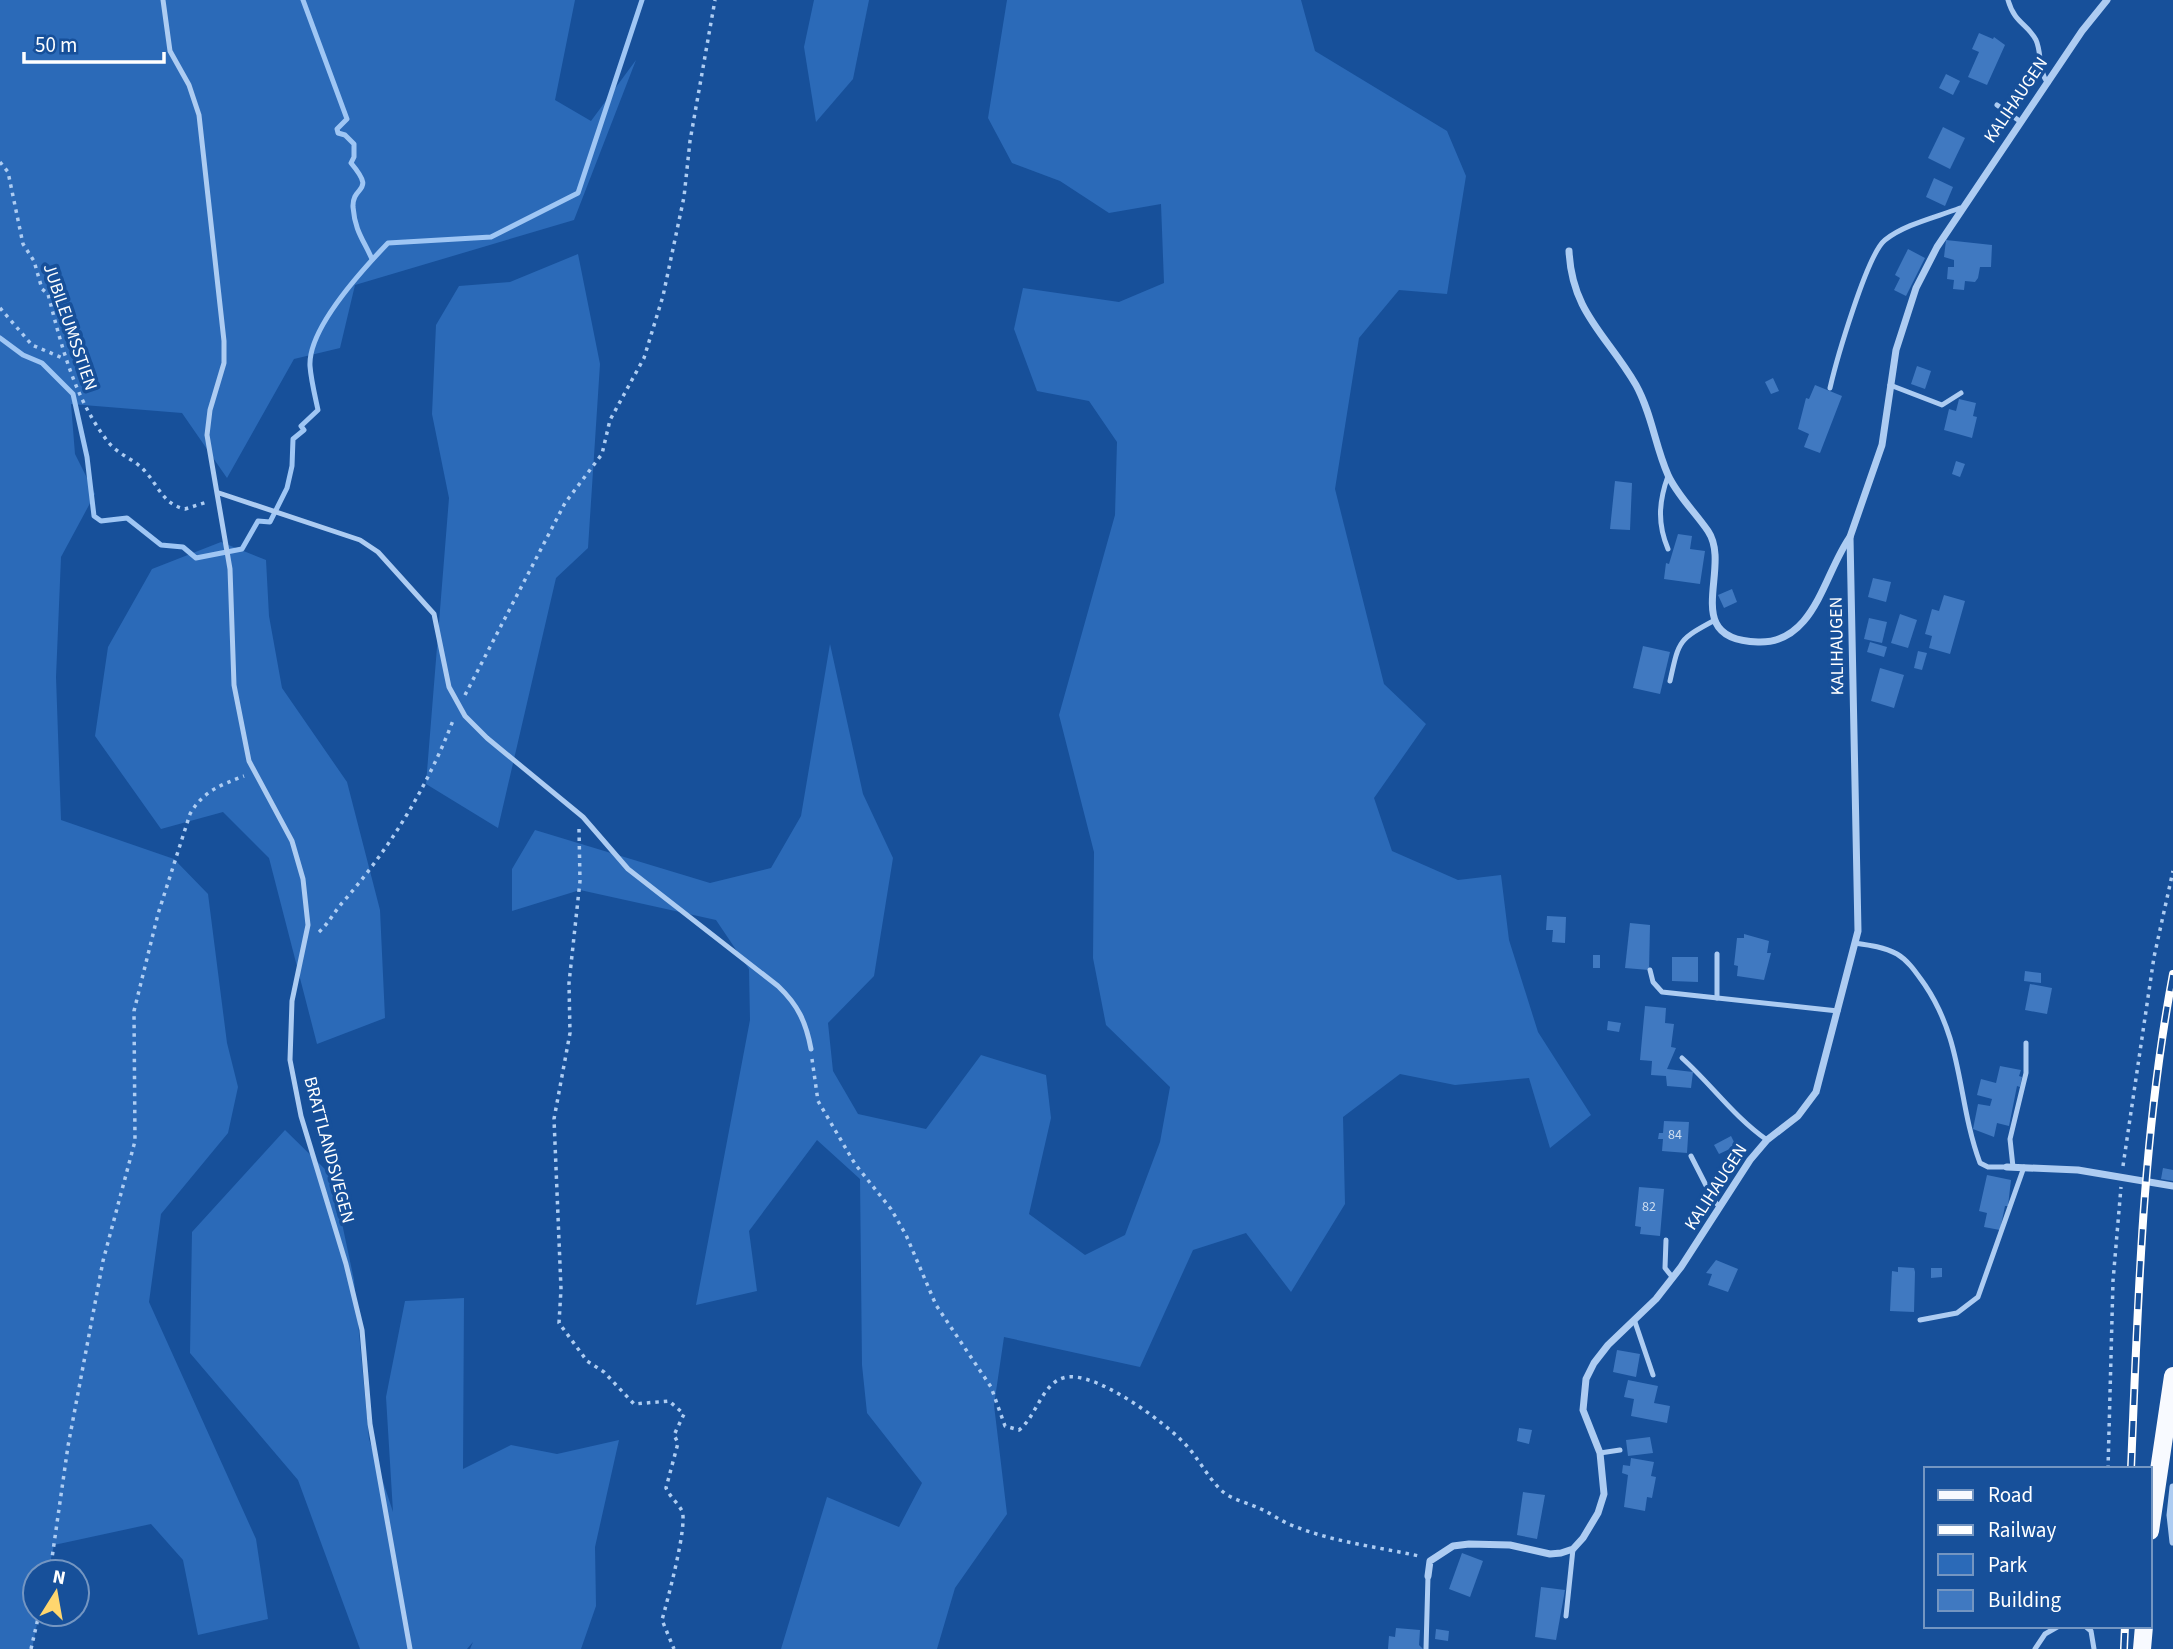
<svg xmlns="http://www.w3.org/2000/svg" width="2173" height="1649" font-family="'Source Sans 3',sans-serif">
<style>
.green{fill:#2b6ab8}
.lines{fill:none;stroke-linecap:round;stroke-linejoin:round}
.stream{stroke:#9fc6f4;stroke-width:5}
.building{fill:#4079c1}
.path{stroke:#adccf2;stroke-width:3.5;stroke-dasharray:3.5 5;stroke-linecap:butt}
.lane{stroke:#adccf2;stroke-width:5}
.street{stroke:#adccf2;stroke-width:7}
.primary{stroke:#f8faff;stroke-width:18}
.rail-casing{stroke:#fff;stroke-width:8}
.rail{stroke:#17509a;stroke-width:5;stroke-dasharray:16;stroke-linecap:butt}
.labels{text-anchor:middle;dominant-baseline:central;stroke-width:7;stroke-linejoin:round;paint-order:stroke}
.number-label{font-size:14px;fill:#cfdef0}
.street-label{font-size:18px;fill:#fff;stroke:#17509a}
</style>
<rect width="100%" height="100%" fill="#17509a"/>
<g class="green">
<path d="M0,0H575L555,100L591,121L636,60L574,220L355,285L340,348L294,359L227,478L182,413L71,404L75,454L95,494L61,557L56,677L61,820L174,859L208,894L227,1043L238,1087L228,1133L161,1214L149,1302L256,1539L268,1619L198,1635L183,1560L151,1524L54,1545L48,1572H35V1614H39L32,1649H0Z"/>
<path d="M814,0H869L853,79L816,122L804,47Z"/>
<path d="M1007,0H1301L1315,51L1447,131L1466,176L1447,294L1399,290L1359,338L1335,489L1384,684L1426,724L1374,798L1392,851L1458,880L1501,875L1509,940L1538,1032L1591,1115L1550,1148L1529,1078L1455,1085L1400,1074L1343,1117L1345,1204L1291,1292L1246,1233L1193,1250L1140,1367L1004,1337L994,1405L1007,1514L955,1588L937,1649H781L827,1497L899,1527L922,1483L867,1413L862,1365L860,1179L817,1140L749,1231L757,1291L696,1305L750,1020L749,969L716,920L580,890L512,911V869L535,830L710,883L771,868L801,816L830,644L863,794L893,858L874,976L828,1023L833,1071L858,1114L926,1129L981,1055L1046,1075L1051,1118L1029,1214L1085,1255L1125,1235L1160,1142L1170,1087L1106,1025L1093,958L1094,852L1059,715L1115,515L1117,442L1089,401L1037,391L1014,329L1023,288L1119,302L1164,283L1161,204L1109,213L1060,181L1012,163L988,118Z"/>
<path d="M578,254L600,364L588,548L556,578L498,828L426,784L449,498L432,414L436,325L459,286L510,282Z"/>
<path d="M221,542L266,560L269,616L282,688L347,782L380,910L385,1018L317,1044L269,858L223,812L161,829L95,736L108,647L152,569Z"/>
<path d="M285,1130L332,1176L354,1280L369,1439L393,1512L386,1397L405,1301L464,1298L463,1469L511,1445L557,1454L619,1440L595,1547L596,1606L581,1649H470L473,1642L467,1649H360L298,1480L190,1353L192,1232Z"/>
</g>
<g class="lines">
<g class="stream">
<path d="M303,0L347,119L337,129L338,133L345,135L354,144V157L351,163C377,194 352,184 353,207C355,231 363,239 372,259"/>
<path d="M0,338L23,355L42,363L73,394L87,457L94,516L101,521L127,518L161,545L183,547L196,558L242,549L258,521L270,522L287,488L292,466L293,439L304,430L301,426L318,410C315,396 311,380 310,366C308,329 363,269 388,243L491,237L578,193L642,0"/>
</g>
</g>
<g class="building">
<path d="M1979,33L1993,39L1994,37L2005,45L1987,85L1968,77L1979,52L1972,49Z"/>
<path d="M1946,74L1960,81L1953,95L1939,88Z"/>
<path d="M1943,127L1965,138L1950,169L1928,158Z"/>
<path d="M1934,178L1953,187L1945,206L1926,197Z"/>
<path d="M1946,240L1992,245L1991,267H1980L1978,278L1975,282L1965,281L1964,290L1953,289L1954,280L1947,279L1948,267H1954V260L1944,257Z"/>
<path d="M1908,249L1925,258L1906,296L1894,290L1900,278L1895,275Z"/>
<path d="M1917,366L1931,371L1925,389L1911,384Z"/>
<path d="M1773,378L1779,391L1771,394L1765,382Z"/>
<path d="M1815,385L1842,396L1820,453L1804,447L1809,434L1798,429L1806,398L1809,399Z"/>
<path d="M1959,399L1976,403L1973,416L1977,417L1972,438L1944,430L1949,409L1956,411Z"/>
<path d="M1956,461L1965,464L1960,477L1952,474Z"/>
<path d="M1615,481L1632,483L1630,530L1610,529Z"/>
<path d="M1678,534L1692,536L1690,549L1705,551L1700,584L1664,579L1666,563L1669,564Z"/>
<path d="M1873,578L1891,582L1886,602L1868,597Z"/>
<path d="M1732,589L1737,602L1724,608L1718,595Z"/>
<path d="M1944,595L1965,601L1950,654L1929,648L1932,636L1925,634L1932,609L1939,611Z"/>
<path d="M1900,614L1917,620L1908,648L1891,643Z"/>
<path d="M1869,618L1887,622L1882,643L1864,639Z"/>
<path d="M1870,642L1887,647L1884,657L1867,652Z"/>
<path d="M1643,646L1670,652L1660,694L1633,688Z"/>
<path d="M1918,651L1927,653L1922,670L1914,668Z"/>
<path d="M1880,668L1904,675L1894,708L1871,701Z"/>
<path d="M1547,916L1566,917L1565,943L1552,942L1553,930H1546Z"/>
<path d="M1630,923L1650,925L1649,970L1625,968Z"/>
<path d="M1744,934L1769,941L1767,953H1771L1764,980L1737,976L1738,966L1734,965L1737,938H1744Z"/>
<rect x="1593" y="955" width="7" height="13"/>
<path d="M1672,957H1698V982L1672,981Z"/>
<path d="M2025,971L2041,973V983L2024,981Z"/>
<path d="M2030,984L2052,988L2047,1014L2025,1010Z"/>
<path d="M1645,1006L1666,1008L1665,1023L1674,1024L1671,1047L1676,1048L1667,1069L1693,1072L1691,1088L1667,1086L1666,1076L1651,1075L1652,1061L1640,1060Z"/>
<path d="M1608,1021L1621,1023L1619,1032L1607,1030Z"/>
<path d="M2000,1066L2021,1070L2019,1076L2022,1077L2020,1087L2017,1086L2009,1126L1997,1123L1994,1137L1973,1129L1978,1104L1990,1106L1992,1099L1977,1095L1981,1079L1996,1083Z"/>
<path d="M1664,1121L1689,1122L1687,1153L1662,1151L1663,1139H1658L1659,1133H1663Z"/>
<path d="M1731,1136L1736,1146L1719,1154L1714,1145Z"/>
<path d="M2163,1168L2173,1170V1181L2161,1179Z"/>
<path d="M1987,1175L2011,1180L2008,1206H2005L2000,1230L1984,1227L1987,1213L1979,1211Z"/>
<path d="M1639,1187L1664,1189L1660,1236L1640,1234L1641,1227L1635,1226Z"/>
<path d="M1716,1260L1738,1269L1728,1292L1708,1285L1712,1274L1706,1273Z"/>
<path d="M1898,1267L1914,1268L1915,1272L1914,1312L1890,1311L1892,1271L1898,1272Z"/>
<path d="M1931,1268H1942V1277L1931,1278Z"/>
<path d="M1617,1350L1640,1354L1636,1377L1613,1372Z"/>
<path d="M1628,1380L1658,1386L1654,1403L1670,1406L1667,1423L1631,1416L1634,1399L1624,1397Z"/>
<path d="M1519,1428L1532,1430L1529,1444L1517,1441Z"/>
<path d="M1650,1437L1653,1453L1628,1456L1626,1440Z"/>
<path d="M1631,1458L1654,1462L1651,1476L1656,1477L1652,1498L1647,1497L1645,1511L1624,1507L1628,1475L1622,1473L1623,1465L1630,1466Z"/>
<path d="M1523,1492L1545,1495L1537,1539L1517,1535Z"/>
<path d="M1462,1553L1483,1561L1470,1597L1449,1589Z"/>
<path d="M1541,1587L1565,1590L1556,1640L1535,1637Z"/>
<path d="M1396,1628L1420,1630L1419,1645L1423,1649H1388L1389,1636L1395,1637Z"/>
<path d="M1436,1629L1449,1631L1448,1641L1435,1639Z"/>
</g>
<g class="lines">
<g class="path">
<path d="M0,162L8,172L23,244L34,261L42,289L48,294C62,348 75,400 109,443C118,454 133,459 143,469C158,484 162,504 185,509L207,502"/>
<path d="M0,308L32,345L65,359"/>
<path d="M465,695L565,503L602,454L610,420L644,358L663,296L684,197L690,141L715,0"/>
<path d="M579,829L580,881L569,983L570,1033L554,1119L561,1289L559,1323L587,1361L604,1372L634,1404L669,1401L684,1414L674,1435L678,1443L666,1488C670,1497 678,1503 682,1511C688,1525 667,1602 662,1620L674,1649"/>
<path d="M319,932C329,923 334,912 343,902C391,847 428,786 454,718"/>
<path d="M812,1059L818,1101L855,1164L891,1209L906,1235L936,1305L991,1387L1005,1426L1019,1430C1036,1417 1042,1384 1063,1378C1093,1368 1166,1423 1186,1445C1199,1459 1208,1478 1222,1491C1232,1500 1249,1503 1261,1509C1272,1514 1282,1522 1294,1526C1333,1542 1378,1547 1419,1556"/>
<path d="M2123,1166L2154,957L2173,871"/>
<path d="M2108,1469L2113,1281L2121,1187"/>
<path d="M50,1572L68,1446L103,1261L135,1141L134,1011L158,914L190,814C203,791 221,785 244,776"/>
<path d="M31,1649L39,1614"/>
</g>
<g class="lane">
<path d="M163,0L170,51L189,85L199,115L224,341V363L210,410L207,435L230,569L234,685L249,761L292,841L303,879L308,925L292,1001L290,1060L301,1116L346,1264L362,1330L370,1424L410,1649"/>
<path d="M2008,0C2015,24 2027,23 2036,40C2042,53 2038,72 2048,83"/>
<path d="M1997,105L2021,122"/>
<path d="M1890,385L1942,405L1961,393"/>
<path d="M1830,388C1836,362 1867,254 1885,240C1905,224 1937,217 1960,208"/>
<path d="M219,493L360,540L378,552L434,614L449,687L465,716L487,738L583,817L628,869L778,986C798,1005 806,1022 811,1049"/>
<path d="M1668,549C1657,523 1659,501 1668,476"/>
<path d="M1670,681C1679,640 1678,640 1715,620"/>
<path d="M1855,943C1869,945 1884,947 1897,954C1909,961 1917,974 1925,985C1964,1043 1957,1101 1980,1163L1988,1167H2007"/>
<path d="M1717,954V998"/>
<path d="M1650,970L1653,982L1662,992L1838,1011"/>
<path d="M1682,1058C1711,1084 1734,1117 1767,1140"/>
<path d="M1691,1156L1714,1201L1720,1207"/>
<path d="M2013,1167L2010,1139L2026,1073V1043"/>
<path d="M1666,1240L1665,1268L1673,1278"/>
<path d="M1920,1320L1957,1313L1978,1297L2024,1167"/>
<path d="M1635,1322L1653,1375"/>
<path d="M1600,1453L1620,1450"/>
<path d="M1566,1616L1573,1549"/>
<path d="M2085,1626L2091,1631L2094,1649"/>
<path d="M1426,1649L1428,1576"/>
<path d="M2035,1649L2045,1634L2059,1626"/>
</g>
<g class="street">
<path d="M1569,251C1572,313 1607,335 1636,385C1652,414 1655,446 1668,475C1677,495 1695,512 1708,531C1733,568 1678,640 1758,642C1815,644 1824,573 1850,537"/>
<path d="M2007,1167L2078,1170L2173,1186"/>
<path d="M2173,1487L2170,1515L2173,1542"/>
<path d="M1428,1576L1430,1561L1453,1546L1469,1544L1510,1545L1550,1554L1561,1553L1573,1549L1583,1538L1598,1513L1604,1494L1600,1453L1583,1410L1586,1379L1594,1363L1608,1345L1656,1299L1681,1267L1750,1160L1767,1140L1798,1116L1816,1092L1858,931L1850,537L1882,445L1896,350L1916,288L1937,247L2082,31L2107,0"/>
</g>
<g class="primary">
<path d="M2150,1531L2173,1376"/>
<path d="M2142,1649L2144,1626"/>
</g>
<defs>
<g id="rail">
<path d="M2131,1469C2138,1303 2142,1138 2173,974"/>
<path d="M2124,1649L2125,1626"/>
</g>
</defs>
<use href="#rail" class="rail-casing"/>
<use href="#rail" class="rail"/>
</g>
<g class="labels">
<g class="number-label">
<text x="1675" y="1135">84</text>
<text x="1649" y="1207">82</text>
</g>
<g class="street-label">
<text transform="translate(2016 100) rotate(-56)">KALIHAUGEN</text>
<text transform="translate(70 327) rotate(71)">JUBILEUMSSTIEN</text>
<text transform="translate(1837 646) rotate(-91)">KALIHAUGEN</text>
<text transform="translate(329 1150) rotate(75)">BRATTLANDSVEGEN</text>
<text transform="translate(1716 1187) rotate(-57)">KALIHAUGEN</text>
</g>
</g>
<rect x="1924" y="1467" width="228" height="161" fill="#17509a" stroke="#7496c2" stroke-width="2"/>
<rect x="1938" y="1490" width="35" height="10" fill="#f8faff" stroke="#7496c2" stroke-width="2"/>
<text x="1988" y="1502" font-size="21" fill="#ffffff">Road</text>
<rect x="1938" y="1525" width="35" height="10" fill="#ffffff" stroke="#7496c2" stroke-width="2"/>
<text x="1988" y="1537" font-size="21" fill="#ffffff">Railway</text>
<rect x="1938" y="1554" width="35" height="21" fill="#2b6ab8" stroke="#7496c2" stroke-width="2"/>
<text x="1988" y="1572" font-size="21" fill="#ffffff">Park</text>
<rect x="1938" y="1590" width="35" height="21" fill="#4079c1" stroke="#7496c2" stroke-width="2"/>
<text x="1988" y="1607" font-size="21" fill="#ffffff">Building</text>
<g transform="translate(56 1593) rotate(11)"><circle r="33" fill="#17509a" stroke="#7496c2" stroke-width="2"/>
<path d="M0-5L12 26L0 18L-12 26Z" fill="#ffd66e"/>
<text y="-10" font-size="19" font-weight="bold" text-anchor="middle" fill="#ffffff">N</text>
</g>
<path d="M24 52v10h140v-10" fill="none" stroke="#ffffff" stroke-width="3.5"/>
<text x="35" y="52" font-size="21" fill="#ffffff" stroke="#17509a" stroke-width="5" paint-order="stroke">50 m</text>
</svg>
